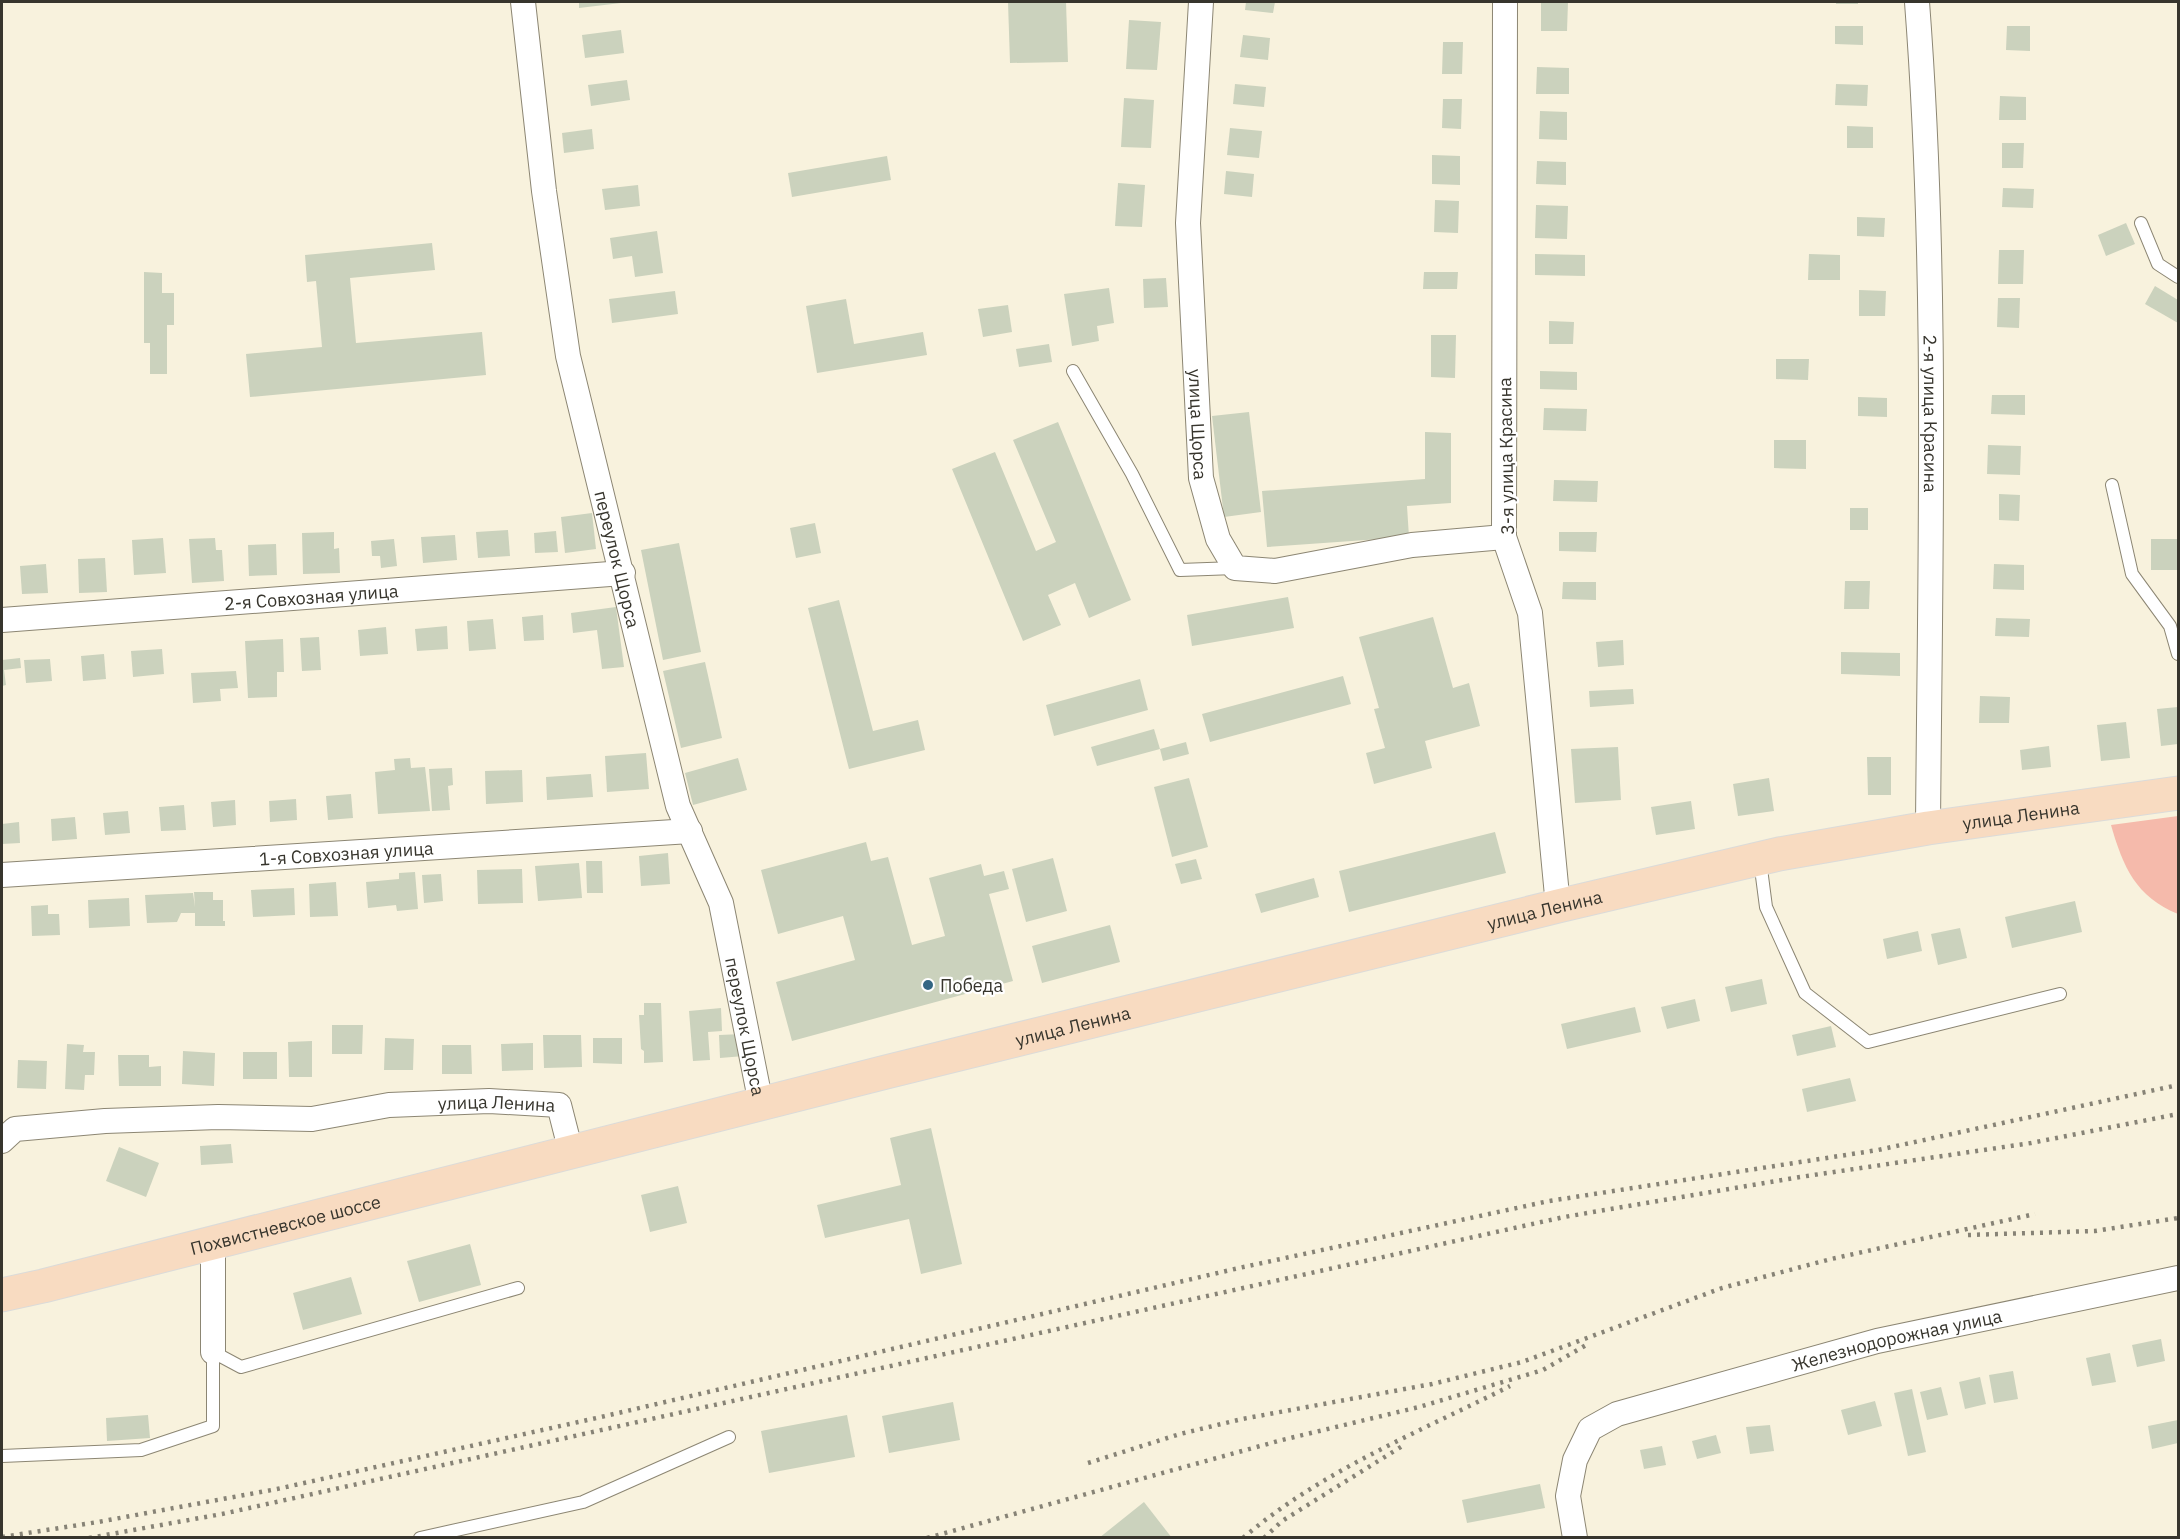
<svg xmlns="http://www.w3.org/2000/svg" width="2180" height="1539" font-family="'IBM Plex Sans',sans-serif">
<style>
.green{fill:#f5baab}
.building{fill:#cbd2bd}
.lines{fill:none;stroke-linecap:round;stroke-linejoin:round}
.service-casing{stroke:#8c8673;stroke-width:14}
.minor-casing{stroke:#8c8673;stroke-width:26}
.primary-casing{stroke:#dbdbd9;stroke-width:35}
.service{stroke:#fff;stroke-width:12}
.minor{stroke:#fff;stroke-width:24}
.primary{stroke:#f8dbc1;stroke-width:33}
.rail{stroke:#878376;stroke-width:4.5;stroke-dasharray:3 6;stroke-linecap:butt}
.poi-dot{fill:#336683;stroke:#fff;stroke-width:2}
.labels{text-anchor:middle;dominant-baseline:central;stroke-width:4.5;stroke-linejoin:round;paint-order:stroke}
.street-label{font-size:18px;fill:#37352d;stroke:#fff}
.poi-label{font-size:18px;fill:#37352d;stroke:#fff;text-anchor:start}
</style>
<rect width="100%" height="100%" fill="#f8f2dd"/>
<path class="green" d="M2178,816V914C2136,897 2123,867 2111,825Z"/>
<g class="building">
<path d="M579,2H621V3L579,8Z"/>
<path d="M1008,2H1066L1068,62L1010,63Z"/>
<path d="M1246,2H1275L1273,13L1245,10Z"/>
<path d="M1541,2H1568L1567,31H1541Z"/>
<rect x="1836" y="2" width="22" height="2"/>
<path d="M1129,20L1161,22L1157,70L1126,69Z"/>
<path d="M1835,26H1863V45L1835,44Z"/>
<path d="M2007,26H2030V51L2006,50Z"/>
<path d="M621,30L624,53L585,58L582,35Z"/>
<path d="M1243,35L1270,38L1268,60L1240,57Z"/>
<path d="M1443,42H1463L1462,74H1442Z"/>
<path d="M1537,67L1569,68V94H1536Z"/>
<path d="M627,80L630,100L591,106L588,85Z"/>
<path d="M1235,84L1266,87L1264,107L1233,104Z"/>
<path d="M1836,84L1868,85L1867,106L1835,105Z"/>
<path d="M2000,96L2026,97V120H1999Z"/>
<path d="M1124,98L1154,100L1151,148L1121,147Z"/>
<path d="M1443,99H1462L1461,129L1442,128Z"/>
<path d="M1540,111L1567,112V140L1539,139Z"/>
<path d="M1847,126L1873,127V148H1847Z"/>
<path d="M1230,128L1262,131L1259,158L1227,155Z"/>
<path d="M592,129L594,149L564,153L562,133Z"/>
<path d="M2002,143H2024L2023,168H2002Z"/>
<path d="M1432,155L1460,156V185L1432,184Z"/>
<path d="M887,156L891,180L792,197L788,173Z"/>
<path d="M1537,161L1566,162V185L1536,184Z"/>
<path d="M1226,171L1254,174L1252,197L1224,194Z"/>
<path d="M1118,183L1145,185L1142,227L1115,226Z"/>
<path d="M638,185L640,206L605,210L602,189Z"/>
<path d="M2003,188L2034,189L2033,208L2002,207Z"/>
<path d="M1435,200L1459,201L1458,233L1434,232Z"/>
<path d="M1536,205L1568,206L1567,239L1535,238Z"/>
<path d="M1857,217L1885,218L1884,237L1857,236Z"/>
<path d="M2126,223L2135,244L2106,256L2098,235Z"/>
<path d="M657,231L663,273L635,277L632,256L613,259L610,238Z"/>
<path d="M432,243L435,270L350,278L356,343L482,332L486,375L250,397L246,354L322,347L316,281L307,282L305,255Z"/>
<path d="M1999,250H2024L2023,284H1998Z"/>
<path d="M1535,254L1585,255V276L1535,275Z"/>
<path d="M1809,254L1840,255V280H1808Z"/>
<path d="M144,272L162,273V293H174V325H167V374H150V343H144Z"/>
<path d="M1424,272H1458L1457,289H1423Z"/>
<path d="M1166,278L1168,307L1144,308L1143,279Z"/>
<path d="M2155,286L2178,300V323L2145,304Z"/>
<path d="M1109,288L1114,323L1097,326L1099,341L1072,346L1064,294Z"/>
<path d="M1859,290L1886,291L1885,316H1859Z"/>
<path d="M675,291L678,314L612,323L609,299Z"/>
<path d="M1998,298H2020L2019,328L1997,327Z"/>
<path d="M846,299L854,344L923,332L927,355L817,373L806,306Z"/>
<path d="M1008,305L1012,332L983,337L978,309Z"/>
<path d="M1549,321L1574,322L1573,344H1549Z"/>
<path d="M1431,335H1456L1455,378L1431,377Z"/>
<path d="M1049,344L1052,362L1019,367L1016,349Z"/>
<path d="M1776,359H1809L1808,380L1776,379Z"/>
<path d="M1540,371L1577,372V390L1540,389Z"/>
<path d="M1992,395H2025V415L1991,414Z"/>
<path d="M1858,397L1887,398V417L1858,416Z"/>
<path d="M1544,408L1587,409L1586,431L1543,430Z"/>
<path d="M1249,412L1261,512L1224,517L1212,416Z"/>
<path d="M1058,422L1131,600L1089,618L1075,583L1048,595L1061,625L1023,641L952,469L995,452L1036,551L1056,542L1013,440Z"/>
<path d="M1425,432L1451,433V503L1407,506L1409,537L1267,547L1262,491L1425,479Z"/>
<path d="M1774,440H1806V469L1774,468Z"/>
<path d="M1988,445L2021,446L2020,475L1987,474Z"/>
<path d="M1554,480L1598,481L1597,502L1553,501Z"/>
<path d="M1999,494L2020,495L2019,521L1999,520Z"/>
<rect x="1850" y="508" width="18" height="22"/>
<path d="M592,513L596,549L565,553L561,517Z"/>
<path d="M815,523L821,553L796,558L790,528Z"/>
<path d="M508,530L510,556L478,558L476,532Z"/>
<path d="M556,531L558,552L535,553L534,533Z"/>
<path d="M334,532V549L339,548L340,573L303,574L302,533Z"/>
<path d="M1559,532H1597L1596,552L1559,551Z"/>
<path d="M455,535L457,560L423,563L421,537Z"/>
<path d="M163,538L166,573L134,575L132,540Z"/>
<path d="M215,538L216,550H222L224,581L192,583L189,539Z"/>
<path d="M394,539L397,566L381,568L380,556H372L371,541Z"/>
<rect x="2151" y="539" width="27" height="31"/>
<path d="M679,543L701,652L663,660L641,550Z"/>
<path d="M276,544L277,575L249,576L248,545Z"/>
<path d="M105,558L107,592L79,593L78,559Z"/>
<path d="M46,564L48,593L22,594L20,566Z"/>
<path d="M1994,564L2024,565V590L1993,589Z"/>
<path d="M1845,581H1870L1869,609H1844Z"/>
<path d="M1563,582H1596V600L1562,599Z"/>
<path d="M1288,597L1294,628L1192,646L1187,615Z"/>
<path d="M839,600L873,731L918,720L925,750L849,769L808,608Z"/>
<path d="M616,607L624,667L602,669L597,630L573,633L571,613Z"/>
<path d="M543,615L544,640L524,641L522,617Z"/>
<path d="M1433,617L1453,688L1469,683L1480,726L1425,741L1432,768L1374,784L1366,753L1385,748L1374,709L1379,708L1359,637Z"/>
<path d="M1996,618L2030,619L2029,637L1995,636Z"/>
<path d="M493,619L496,649L469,651L467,621Z"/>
<path d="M447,626L448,649L417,651L415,629Z"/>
<path d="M386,627L388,654L360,656L358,630Z"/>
<path d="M319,637L321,670L302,671L300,638Z"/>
<path d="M283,639L284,672H277V697L248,698L245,641Z"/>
<path d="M1623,640L1624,665L1598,667L1596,642Z"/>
<path d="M162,649L164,674L133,677L131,651Z"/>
<path d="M1841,652L1900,653V676L1841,674Z"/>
<path d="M104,654L106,679L83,681L81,656Z"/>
<path d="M20,658L21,668L4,670L6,685L2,686V660Z"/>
<path d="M50,659L52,681L26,683L24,660Z"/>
<path d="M705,662L722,738L681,748L663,671Z"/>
<path d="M236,671L238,688L220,689L221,701L193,703L191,673Z"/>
<path d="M1343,676L1351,704L1210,742L1202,714Z"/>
<path d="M1140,679L1148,710L1054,736L1046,705Z"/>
<path d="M1633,689L1634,704L1590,707L1589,691Z"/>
<path d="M1980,696L2010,697L2009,723H1979Z"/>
<path d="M2178,707V744L2161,746L2157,709Z"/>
<path d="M2126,722L2130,758L2101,761L2097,725Z"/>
<path d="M1154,729L1160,749L1097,766L1091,747Z"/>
<path d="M1186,742L1189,754L1163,761L1160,749Z"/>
<path d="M2049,746L2051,767L2022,770L2020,750Z"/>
<path d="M1618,747L1621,800L1575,803L1571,749Z"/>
<path d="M646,753L649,789L607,792L605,756Z"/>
<path d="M1867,757H1891V795H1868Z"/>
<path d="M410,758L411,768L425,767L430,811L378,814L375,772L395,770L394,759Z"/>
<path d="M738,758L747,790L693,805L685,773Z"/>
<path d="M452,768L453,785L448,786L450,810L432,811L429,769Z"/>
<path d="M522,770L523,802L486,804L485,771Z"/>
<path d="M591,774L593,797L547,800L546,777Z"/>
<path d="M1189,778L1208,847L1172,857L1154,787Z"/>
<path d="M1769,778L1774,811L1738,816L1733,784Z"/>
<path d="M351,794L353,818L328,820L326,796Z"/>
<path d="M296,799L297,820L270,822L269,801Z"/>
<path d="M235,800L236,825L213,827L211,802Z"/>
<path d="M1691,801L1695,829L1656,835L1651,807Z"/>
<path d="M184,805L186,830L161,831L159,807Z"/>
<path d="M128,811L130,833L105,835L103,813Z"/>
<path d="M75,817L77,839L52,841L51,819Z"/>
<path d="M19,822L20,843L2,844V824Z"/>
<path d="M1495,832L1506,873L1349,912L1339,871Z"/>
<path d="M866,842L871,861L888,857L912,945L945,936L929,878L981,864L984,876L1004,871L1009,889L989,894L1013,981L792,1041L776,982L855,960L843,916L778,934L761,870Z"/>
<path d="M668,853L670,884L641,886L639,856Z"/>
<path d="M1053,858L1067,911L1026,922L1012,869Z"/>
<path d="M1196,859L1202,879L1181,884L1175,864Z"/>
<path d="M586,861H602L603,893H587Z"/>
<path d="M579,863L582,898L538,901L535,866Z"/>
<path d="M522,869L523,903L478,904L477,870Z"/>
<path d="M415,872L418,909L397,911L396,905L368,908L366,882L399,879V873Z"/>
<path d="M441,874L443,901L424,903L422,875Z"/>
<path d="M1314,878L1319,897L1261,913L1255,894Z"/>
<path d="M336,882L338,916L310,917L309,884Z"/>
<path d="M294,888L295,915L253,917L251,890Z"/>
<path d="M194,892H213V900H223V921H225V926H195V913H181L177,922L147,923L145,895L193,893L195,907Z"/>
<path d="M129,898L130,926L89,928L88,900Z"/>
<path d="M2075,901L2082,932L2012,948L2005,917Z"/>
<path d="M48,905V914H59L60,935L32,936L31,906Z"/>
<path d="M1110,925L1120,962L1042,983L1032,946Z"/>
<path d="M1960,928L1967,958L1938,965L1931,934Z"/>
<path d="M1918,931L1922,951L1887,959L1883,939Z"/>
<path d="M1762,979L1767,1004L1731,1012L1725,987Z"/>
<path d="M1695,999L1700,1021L1667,1029L1661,1007Z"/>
<path d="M644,1003H661L663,1062L644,1063V1051L641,1049L639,1015H644Z"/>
<path d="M1635,1007L1641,1032L1567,1049L1561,1024Z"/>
<path d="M721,1008L722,1031L708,1032L710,1060L693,1061L689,1011Z"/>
<path d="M332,1025H363L362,1054H332Z"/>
<path d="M1831,1026L1836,1047L1797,1056L1792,1035Z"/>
<path d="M743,1034L744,1056L720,1058L719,1035Z"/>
<path d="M543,1035H581L582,1067L544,1068Z"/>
<path d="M385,1038L414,1039L413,1070H384Z"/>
<path d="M593,1038H622V1064L593,1063Z"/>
<path d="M312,1041V1077H289L288,1042Z"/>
<path d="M533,1043V1070L502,1071L501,1044Z"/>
<path d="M67,1044L84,1045L83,1052H95L94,1075H85L84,1090L65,1089Z"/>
<path d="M442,1045H471L472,1074H442Z"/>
<path d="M183,1051L215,1053L214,1086L182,1084Z"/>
<rect x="243" y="1052" width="34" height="27"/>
<path d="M118,1055H149V1067L161,1066V1086H119Z"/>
<path d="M18,1060L47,1061L46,1089L17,1088Z"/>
<path d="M1850,1078L1856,1101L1807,1112L1802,1089Z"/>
<path d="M931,1128L962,1264L921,1274L909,1219L825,1238L817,1205L901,1185L890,1138Z"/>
<path d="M231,1144L233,1163L201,1165L200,1146Z"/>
<path d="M119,1147L159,1163L146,1197L106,1181Z"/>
<path d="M678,1186L687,1223L650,1232L641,1195Z"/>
<path d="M470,1244L481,1285L419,1302L407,1261Z"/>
<path d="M351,1277L362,1314L303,1330L293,1293Z"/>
<path d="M2161,1339L2165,1361L2137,1367L2132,1345Z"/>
<path d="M2110,1353L2116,1382L2092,1386L2086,1358Z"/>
<path d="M2013,1371L2018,1399L1994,1403L1989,1375Z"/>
<path d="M1980,1377L1986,1404L1965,1409L1959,1382Z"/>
<path d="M1941,1387L1948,1415L1927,1420L1920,1392Z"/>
<path d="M1912,1389L1926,1452L1908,1456L1894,1393Z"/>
<path d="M1875,1401L1882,1426L1848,1435L1841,1410Z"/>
<path d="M953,1402L960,1440L889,1453L882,1416Z"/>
<path d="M148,1415L150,1438L107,1441L106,1418Z"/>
<path d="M847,1415L855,1457L769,1473L761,1431Z"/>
<path d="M2178,1420V1443L2152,1449L2148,1426Z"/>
<path d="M1770,1425L1774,1451L1750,1454L1746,1427Z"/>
<path d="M1716,1435L1721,1453L1697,1459L1692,1441Z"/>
<path d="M1662,1446L1666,1465L1644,1469L1640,1450Z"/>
<path d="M1540,1484L1545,1508L1467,1523L1462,1500Z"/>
<path d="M1144,1502L1172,1538H1099Z"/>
</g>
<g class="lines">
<defs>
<g id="service">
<path d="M2141,223L2158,264L2178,277"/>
<path d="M1073,371L1132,474L1180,570L1235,568"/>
<path d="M2112,485L2132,574L2170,626L2178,654"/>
<path d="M1760,861L1766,907L1805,993L1868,1042L2060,994"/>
<path d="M2,1456L141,1450L213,1426V1352L241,1367L518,1288"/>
<path d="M420,1538L583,1502L729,1437"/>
</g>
<g id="minor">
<path id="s1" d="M523,2L544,191L568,356L678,806L721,903L761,1104"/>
<path id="s2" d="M1201,2L1188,223L1201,478L1218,539L1235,568L1275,571L1412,545L1504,537"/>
<path d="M1505,2L1504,537L1530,613L1558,906"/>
<path id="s3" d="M1917,2C1938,276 1930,553 1928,828"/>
<path id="s4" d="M2,620L623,573"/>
<path id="s5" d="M2,875L690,831"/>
<path id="s6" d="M2,1141L15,1129L105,1121L218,1117L312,1119L389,1105L489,1101L559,1105L571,1152"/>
<path d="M213,1352V1243"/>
<path id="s7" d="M1575,1538L1568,1496L1575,1460L1590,1429L1617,1414L1877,1341L2178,1278"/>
</g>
<g id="primary">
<path id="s8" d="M2,1295L43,1286L886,1072L1558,906L1779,854L1928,828L2178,793"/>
</g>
</defs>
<use href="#service" class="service-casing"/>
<use href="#minor" class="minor-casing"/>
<use href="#primary" class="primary-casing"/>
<use href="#service" class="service"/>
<use href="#minor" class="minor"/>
<use href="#primary" class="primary"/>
<g class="rail">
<path d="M1968,1235L2095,1231L2178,1218"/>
<path d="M1088,1463L1180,1434L1242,1419L1432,1384L1522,1362L1722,1288L1831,1259L2035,1214"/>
<path d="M2,1537L98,1522L277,1489L601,1417L1239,1268L1549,1201L1878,1150L2178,1085"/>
<path d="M89,1538L222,1514L1564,1217L1800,1177L2031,1143L2178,1114"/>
<path d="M927,1538L1282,1440L1419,1407L1543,1370L1588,1344"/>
<path d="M1243,1538C1321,1471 1419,1432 1510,1386"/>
<path d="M1264,1538L1282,1521L1404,1445"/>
</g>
</g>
<circle class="poi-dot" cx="928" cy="985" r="6"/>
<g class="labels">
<g class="street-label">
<text stroke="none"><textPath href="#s3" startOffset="412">2-я улица Красина</textPath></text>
<text stroke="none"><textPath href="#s2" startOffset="423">улица Щорса</textPath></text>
<text transform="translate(1506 456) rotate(-91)">3-я улица Красина</text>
<text stroke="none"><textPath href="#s1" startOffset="566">переулок Щорса</textPath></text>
<text stroke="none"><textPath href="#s4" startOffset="310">2-я Совхозная улица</textPath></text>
<text stroke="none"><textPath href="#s8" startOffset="2076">улица Ленина</textPath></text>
<text stroke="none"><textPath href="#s5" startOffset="345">1-я Совхозная улица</textPath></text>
<text stroke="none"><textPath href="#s8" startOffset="1590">улица Ленина</textPath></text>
<text stroke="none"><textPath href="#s1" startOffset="1052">переулок Щорса</textPath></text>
<text stroke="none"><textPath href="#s8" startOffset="1104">улица Ленина</textPath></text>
<text stroke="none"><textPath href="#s6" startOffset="501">улица Ленина</textPath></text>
<text stroke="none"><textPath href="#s8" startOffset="292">Похвистневское шоссе</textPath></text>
<text stroke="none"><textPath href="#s7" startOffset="434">Железнодорожная улица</textPath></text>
</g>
<g class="poi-label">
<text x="940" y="985">Победа</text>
</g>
</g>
<rect width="2180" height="1539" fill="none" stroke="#37352d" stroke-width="6"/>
</svg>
